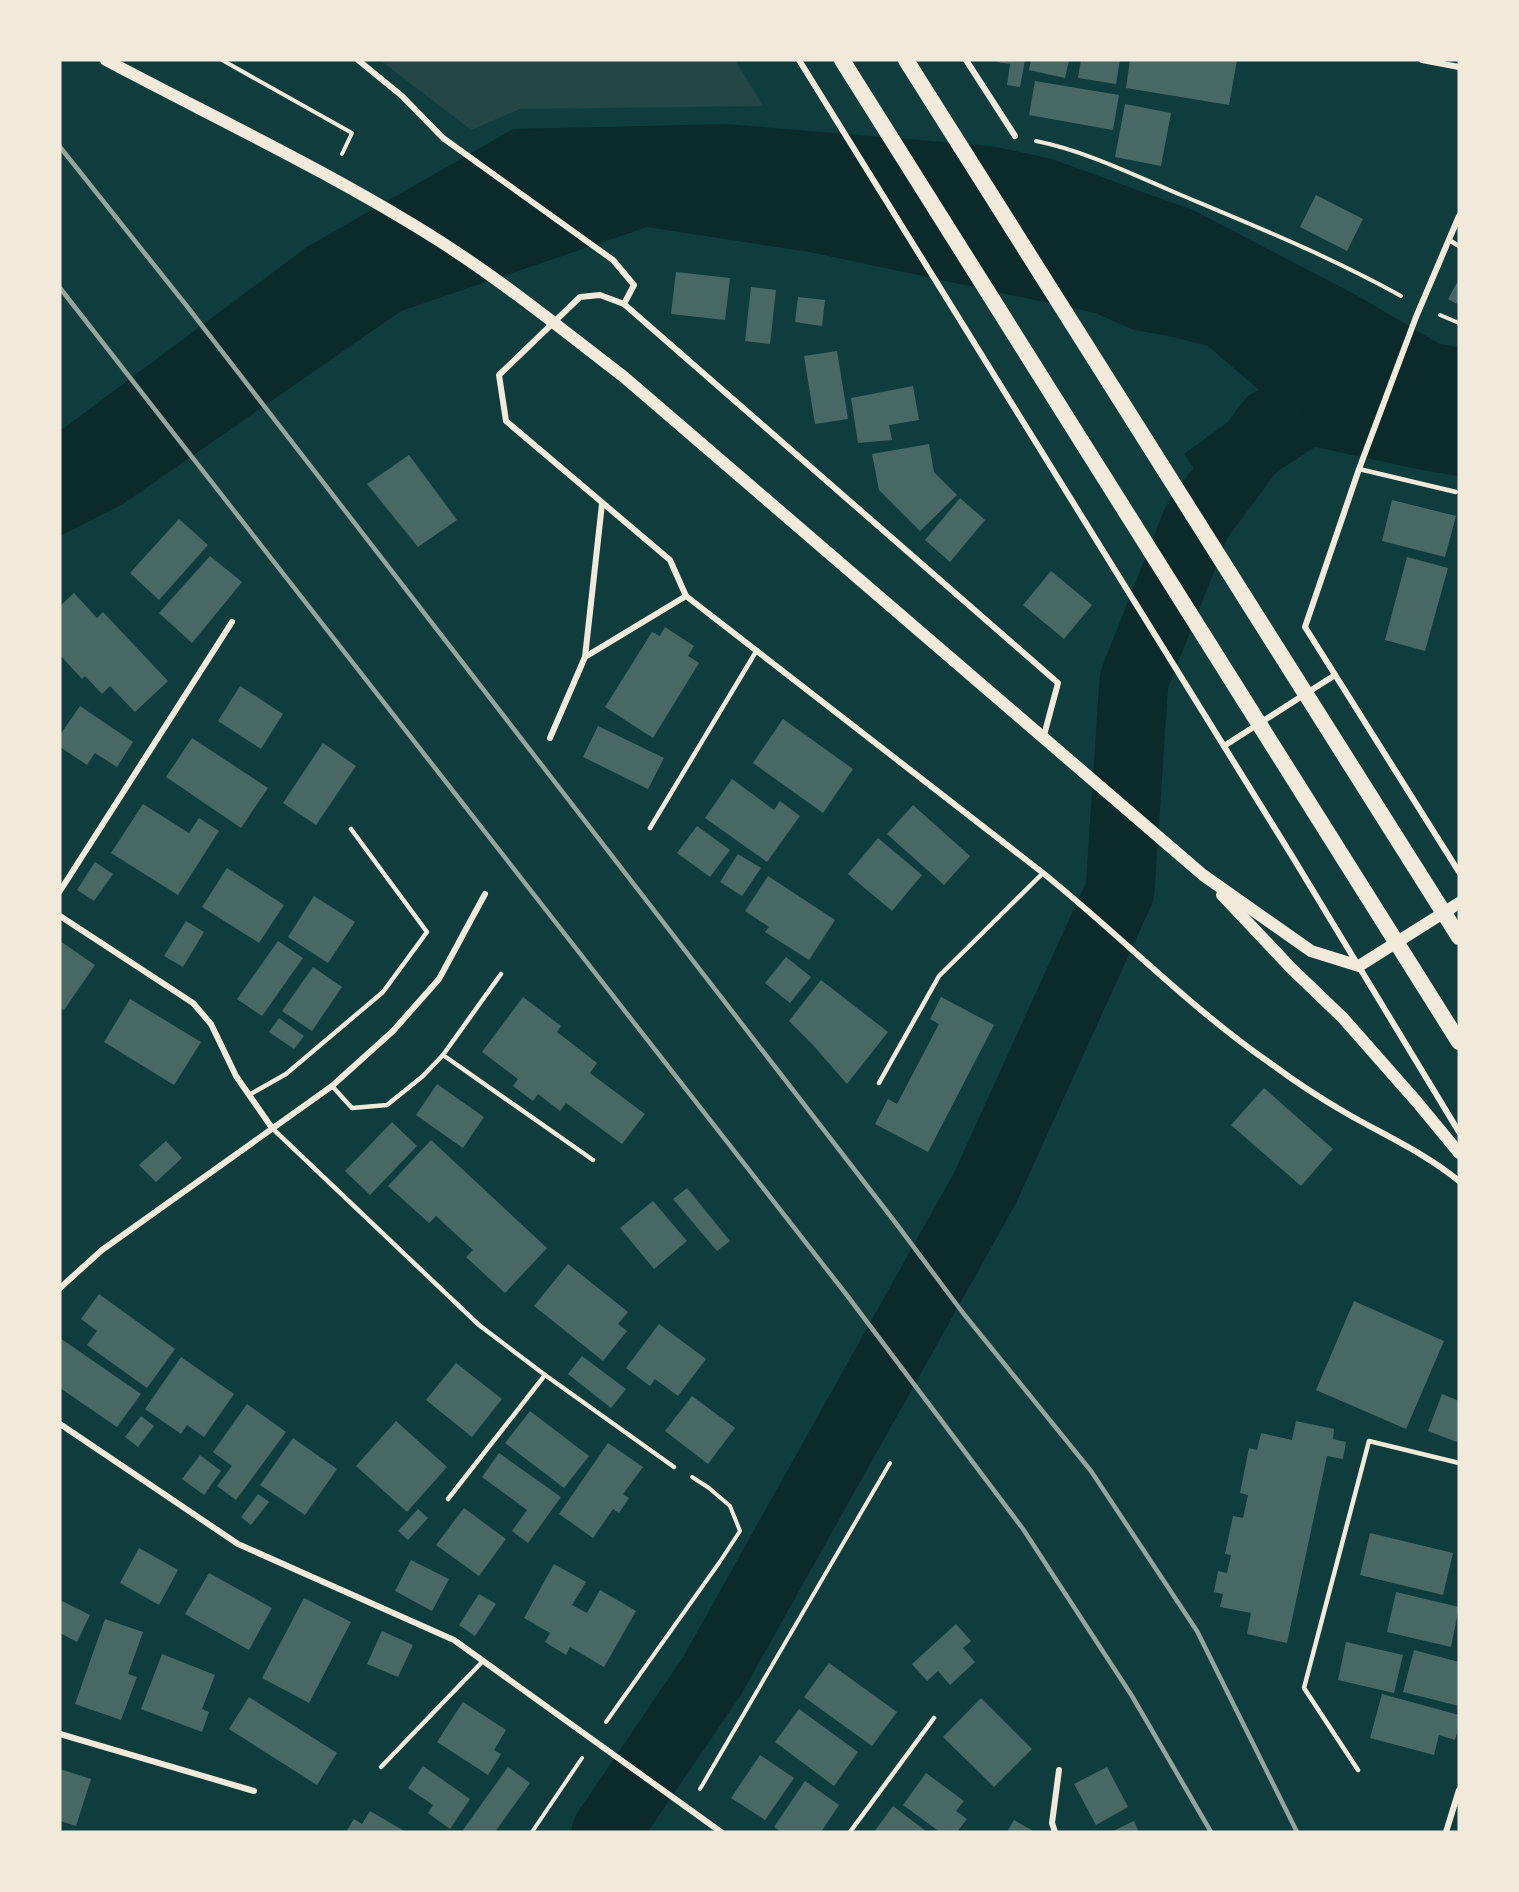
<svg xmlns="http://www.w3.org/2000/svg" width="1519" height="1892" font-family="Mulish,sans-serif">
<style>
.green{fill:#244646}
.water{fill:#0a2a2b}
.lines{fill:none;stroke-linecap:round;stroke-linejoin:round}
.river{stroke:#0a2a2b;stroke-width:69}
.building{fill:#486865}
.path{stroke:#f1e9da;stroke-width:4}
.service{stroke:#f1e9da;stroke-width:4.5}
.minor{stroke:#f1e9da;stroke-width:6}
.secondary{stroke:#f1e9da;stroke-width:12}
.trunk{stroke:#f1e9da;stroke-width:16}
.rail{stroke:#97a49c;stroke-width:4.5}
</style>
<rect width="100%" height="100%" fill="#0f3d3e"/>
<path class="green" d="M380,60H735L763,106L520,109L471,130Z"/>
<path class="water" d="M726,124L991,146L1052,159L1195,211L1356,295L1440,344L1459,347V476L1422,470L1315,447L1251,489L1227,517L1184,454L1265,395L1208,346L1169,336L1134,330L1095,313L810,252L647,227L401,311L123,504L60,536V431L307,247L513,129Z"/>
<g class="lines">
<path class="river" d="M606,1832L712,1676L985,1188L1120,891L1134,680L1197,521L1270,423"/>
</g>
<g class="building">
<path d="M997,60H1025L1020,87L1007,85L1010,64L997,62Z"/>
<path d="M1031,60H1069L1065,78L1029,70Z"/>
<path d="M1081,60H1120L1116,84L1078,78Z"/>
<path d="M1130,60H1237L1229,105L1126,88Z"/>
<path d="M1035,81L1119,95L1113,130L1029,115Z"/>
<path d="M1125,104L1171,113L1161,166L1115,157Z"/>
<path d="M1316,195L1363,219L1347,251L1300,227Z"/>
<path d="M676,272L730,278L725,320L671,314Z"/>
<path d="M1459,279V305L1448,299Z"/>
<path d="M751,287L776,290L770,344L745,341Z"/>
<path d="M798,297L825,300L822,326L795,322Z"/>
<path d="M837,351L848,419L815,424L804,356Z"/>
<path d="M913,386L919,420L889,425L892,440L858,443L851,398Z"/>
<path d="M929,444L934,472L957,495L920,531L879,490L872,454Z"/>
<path d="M409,455L457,520L418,547L367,484Z"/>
<path d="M960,498L985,520L950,562L925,540Z"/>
<path d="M1392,500L1456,516L1445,557L1382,541Z"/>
<path d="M179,519L208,545L159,600L130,573Z"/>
<path d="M210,556L242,582L192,643L159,613Z"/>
<path d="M1407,557L1448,568L1425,651L1385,640Z"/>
<path d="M1051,571L1092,605L1064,639L1023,605Z"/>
<path d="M74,593L97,618L103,612L168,681L135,712L110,686L102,694L85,676L82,679L60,655V606Z"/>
<path d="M665,627L694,646L688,656L699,663L653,738L605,707L652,632L660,636Z"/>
<path d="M240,686L283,714L261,749L218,721Z"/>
<path d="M80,706L133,742L117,767L95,753L87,765L60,747V735Z"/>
<path d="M783,719L853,769L823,813L753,763Z"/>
<path d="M598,726L664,758L648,789L583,757Z"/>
<path d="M192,738L268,788L241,828L166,777Z"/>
<path d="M323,743L356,766L316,825L283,803Z"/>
<path d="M732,779L774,810L780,801L800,816L767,862L705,818Z"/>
<path d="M143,804L189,833L199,818L219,831L178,895L111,853Z"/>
<path d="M913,805L970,856L944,885L887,834Z"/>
<path d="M697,826L730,850L710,877L677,853Z"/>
<path d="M878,838L922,875L892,911L848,874Z"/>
<path d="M738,854L761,868L742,896L720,882Z"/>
<path d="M95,862L113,874L94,901L77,890Z"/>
<path d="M227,868L284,905L259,943L202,907Z"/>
<path d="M768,876L835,920L809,960L765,932L769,927L745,911Z"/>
<path d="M314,896L355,922L328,963L288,937Z"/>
<path d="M186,921L204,932L183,967L164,956Z"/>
<path d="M60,941L95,965L64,1010L60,1008Z"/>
<path d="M278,941L303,958L262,1016L237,999Z"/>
<path d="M786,957L811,977L790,1003L765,983Z"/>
<path d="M313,967L342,987L312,1031L282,1011Z"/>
<path d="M821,980L888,1032L847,1084L813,1045L789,1021Z"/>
<path d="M523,997L561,1026L557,1032L597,1063L590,1073L645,1114L622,1144L566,1103L560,1111L538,1094L533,1101L513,1086L518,1079L482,1052Z"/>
<path d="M941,997L994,1025L928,1152L875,1124L888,1099L897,1104L939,1024L930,1019Z"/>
<path d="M130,999L201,1042L174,1085L104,1042Z"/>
<path d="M279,1018L304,1036L294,1049L269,1032Z"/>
<path d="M437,1084L484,1117L463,1148L416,1115Z"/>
<path d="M1264,1088L1333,1149L1301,1186L1231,1125Z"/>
<path d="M392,1122L417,1146L370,1195L345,1171Z"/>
<path d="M431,1140L547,1248L505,1293L466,1257L473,1250L436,1216L429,1223L388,1186Z"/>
<path d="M166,1141L182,1158L156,1182L139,1165Z"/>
<path d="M687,1188L730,1241L717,1251L673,1199Z"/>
<path d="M653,1201L687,1241L654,1269L620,1228Z"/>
<path d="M568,1264L628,1312L618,1324L627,1331L603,1361L534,1306Z"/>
<path d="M99,1294L175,1349L147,1388L87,1345L97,1331L81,1319Z"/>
<path d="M1354,1301L1444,1341L1406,1429L1316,1390Z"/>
<path d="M659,1324L706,1359L678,1396L655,1379L650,1386L626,1368Z"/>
<path d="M60,1338L141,1394L117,1427L60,1388Z"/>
<path d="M582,1356L626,1389L611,1408L568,1374Z"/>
<path d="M181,1357L234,1394L204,1437L187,1425L181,1434L145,1409Z"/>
<path d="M456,1363L502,1399L472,1437L426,1400Z"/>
<path d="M1442,1394L1459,1401V1436L1457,1442L1428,1431Z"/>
<path d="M692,1396L735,1428L708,1464L665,1431Z"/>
<path d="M247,1404L286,1432L236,1500L217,1486L232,1466L213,1452Z"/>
<path d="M530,1411L589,1456L564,1488L505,1443Z"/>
<path d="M141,1416L154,1426L138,1447L125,1437Z"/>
<path d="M396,1421L447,1467L407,1512L356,1466Z"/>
<path d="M1296,1421L1334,1429L1333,1439L1346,1442L1343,1459L1327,1456L1287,1643L1247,1634L1251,1613L1220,1607L1223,1594L1214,1592L1218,1571L1227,1573L1231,1555L1225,1554L1233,1516L1243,1518L1248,1495L1240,1493L1249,1448L1257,1450L1261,1433L1292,1440Z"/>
<path d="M293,1438L337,1469L305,1515L260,1485Z"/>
<path d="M608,1443L643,1467L623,1494L629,1498L619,1513L613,1509L593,1538L559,1514Z"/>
<path d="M499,1453L561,1497L528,1543L512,1531L527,1510L482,1477Z"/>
<path d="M200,1455L221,1471L204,1495L182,1479Z"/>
<path d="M258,1494L269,1502L251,1525L241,1517Z"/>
<path d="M464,1508L506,1539L479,1576L436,1545Z"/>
<path d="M418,1509L428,1518L408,1540L398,1531Z"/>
<path d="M1370,1533L1453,1553L1443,1595L1360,1575Z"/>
<path d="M139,1548L178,1570L159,1605L120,1583Z"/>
<path d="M411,1560L449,1579L432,1611L395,1591Z"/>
<path d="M554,1564L586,1582L572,1605L587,1613L600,1590L636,1611L604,1667L570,1647L566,1655L545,1642L550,1633L524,1618Z"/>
<path d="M209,1573L272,1608L249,1650L185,1614Z"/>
<path d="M1396,1592L1459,1607L1451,1647L1387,1632Z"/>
<path d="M479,1594L496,1604L475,1636L459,1625Z"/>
<path d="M304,1598L351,1622L309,1703L262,1678Z"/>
<path d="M60,1600L90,1615L77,1642L60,1633Z"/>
<path d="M105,1619L143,1632L128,1674L137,1677L121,1720L75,1704Z"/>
<path d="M956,1624L971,1641L963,1648L975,1662L950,1685L938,1671L927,1681L912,1664Z"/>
<path d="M382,1631L413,1645L398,1677L367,1664Z"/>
<path d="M1346,1642L1403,1655L1394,1693L1338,1680Z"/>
<path d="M1414,1650L1459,1662V1706L1403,1692Z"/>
<path d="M162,1654L215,1675L202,1709L209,1712L202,1732L141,1709Z"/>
<path d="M829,1663L897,1712L872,1746L804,1697Z"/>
<path d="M1382,1694L1459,1715V1726L1455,1740L1439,1735L1434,1755L1370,1738Z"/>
<path d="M249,1697L337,1753L317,1785L229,1729Z"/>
<path d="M981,1698L1032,1749L994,1787L943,1737Z"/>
<path d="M463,1702L506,1730L494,1750L501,1754L488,1775L437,1742Z"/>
<path d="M799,1709L858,1752L834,1786L775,1742Z"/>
<path d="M760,1755L794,1778L765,1820L731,1798Z"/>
<path d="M423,1766L470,1799L450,1829L428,1813L433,1805L408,1788Z"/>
<path d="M508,1767L530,1783L495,1832H466L463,1830Z"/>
<path d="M1107,1767L1128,1807L1096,1825L1074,1784Z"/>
<path d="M60,1769L91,1779L76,1826L60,1821Z"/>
<path d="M926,1773L964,1801L956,1811L967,1819L957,1832H940L903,1805Z"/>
<path d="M805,1781L839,1805L821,1832H781L774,1827Z"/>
<path d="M893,1806L927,1832H874Z"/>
<path d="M370,1811L406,1832H346L354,1819L362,1824Z"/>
<path d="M1014,1820L1035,1832H1007Z"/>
<path d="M1134,1821L1139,1832H1111Z"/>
</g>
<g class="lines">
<g class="path">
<path d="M222,60L352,133L342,154"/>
<path d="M1036,141C1086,151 1134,175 1181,195C1255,226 1331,257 1401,296"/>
<path d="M1440,315L1459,323"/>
<path d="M606,1722L719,1563L740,1531L730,1506L709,1488L692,1477"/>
<path d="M700,1789L890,1463"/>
<path d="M532,1832L582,1758"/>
</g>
<g class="service">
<path d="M1449,240L1459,246"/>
<path d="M1359,469L1456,492"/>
<path d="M650,828L757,650"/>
<path d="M443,1055L501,974"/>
<path d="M879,1083L939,976L1043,873"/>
<path d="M332,1086L352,1108L387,1105L423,1076L443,1055L593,1160"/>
<path d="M249,1095L286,1074L383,992L427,932L351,829"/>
<path d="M272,1128L479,1325L545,1375L674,1467"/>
<path d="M448,1499L545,1375"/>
<path d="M381,1767L483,1661"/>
<path d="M1358,1770L1304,1688L1369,1441L1459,1463"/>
<path d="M850,1832L934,1718"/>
</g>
<g class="minor">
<path d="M358,60L402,96L443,138L613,260L634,285L624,304"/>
<path d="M799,60L1292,856L1459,1132"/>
<path d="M966,60L1015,136"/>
<path d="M1422,60L1459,67"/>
<path d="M1459,216L1416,317L1359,469L1305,627L1459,872"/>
<path d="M585,657L602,504"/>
<path d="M550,738L585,657L686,596"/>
<path d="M1043,739L1058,683L624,304L600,295L580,297L499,375L506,421L670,560L686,596L1043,873C1120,935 1189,1007 1270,1063C1294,1081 1320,1098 1346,1113C1384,1135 1425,1153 1459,1181"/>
<path d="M1224,746L1335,675"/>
<path d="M60,891L232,622"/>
<path d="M60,916L193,1003L211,1024L236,1076L272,1128"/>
<path d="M60,1288L102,1250L332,1086L393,1031L439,979L485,894"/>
<path d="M60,1424L238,1544L454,1640L721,1832"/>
<path d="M60,1734L254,1791"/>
<path d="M1055,1832L1052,1823L1059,1770"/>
<path d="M1446,1832L1459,1790"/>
</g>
<g class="secondary">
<path d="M106,60C219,120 334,174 441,242C505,283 564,331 624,377L1203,875L1311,951L1359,966L1459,903"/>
<path d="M1222,895L1292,969L1343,1018L1417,1102L1459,1153"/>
</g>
<g class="trunk">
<path d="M842,60L1459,1042"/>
<path d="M906,60L1459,937"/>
</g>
<g class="rail">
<path d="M60,147L186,305L895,1222L963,1313L1091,1471L1197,1631L1297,1832"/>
<path d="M60,288L846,1294L1023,1529L1132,1696L1211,1832"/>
</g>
</g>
<rect width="1519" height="1892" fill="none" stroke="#f1e9da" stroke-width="123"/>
</svg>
